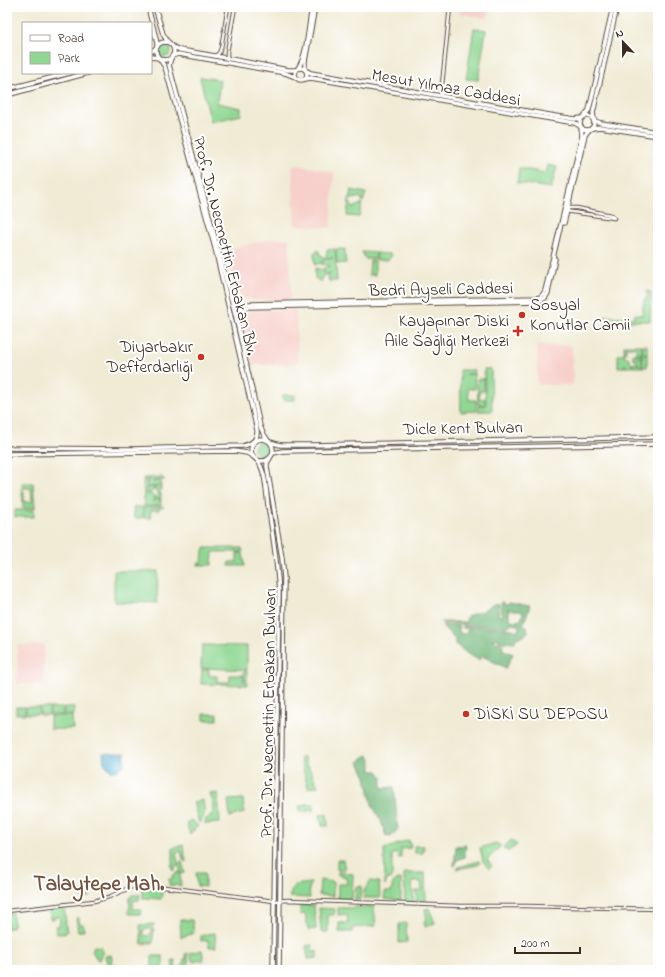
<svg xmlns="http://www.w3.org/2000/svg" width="665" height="977" font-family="'Indie Flower',sans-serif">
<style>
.built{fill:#f7d0cb}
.green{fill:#8fd792;stroke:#658058}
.forest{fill:#73b87c;stroke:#57714d;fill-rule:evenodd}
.water{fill:#51aed0;stroke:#466c77}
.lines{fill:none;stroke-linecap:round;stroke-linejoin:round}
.minor-casing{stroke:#564739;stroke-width:4.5}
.major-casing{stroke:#564739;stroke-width:5.5}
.minor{stroke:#fff;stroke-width:2.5}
.major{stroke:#fff;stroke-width:3.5}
.poi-dot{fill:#c8321e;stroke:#fff;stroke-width:1.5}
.labels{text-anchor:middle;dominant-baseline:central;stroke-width:4;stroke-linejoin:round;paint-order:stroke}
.street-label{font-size:17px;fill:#3b2a1e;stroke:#fff}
.poi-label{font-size:17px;fill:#3b2a1e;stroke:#fff;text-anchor:start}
.district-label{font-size:21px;font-weight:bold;fill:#74523c;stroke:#fff}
</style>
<rect width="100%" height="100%" fill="#fff"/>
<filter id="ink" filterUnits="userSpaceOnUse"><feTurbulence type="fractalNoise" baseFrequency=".025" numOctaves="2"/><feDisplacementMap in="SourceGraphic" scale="8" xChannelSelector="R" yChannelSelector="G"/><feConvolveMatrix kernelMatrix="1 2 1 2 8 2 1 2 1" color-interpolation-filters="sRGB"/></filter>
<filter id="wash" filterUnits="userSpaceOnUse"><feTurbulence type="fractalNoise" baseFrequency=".012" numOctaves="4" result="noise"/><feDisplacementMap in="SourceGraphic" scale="16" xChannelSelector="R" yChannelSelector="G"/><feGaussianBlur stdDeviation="0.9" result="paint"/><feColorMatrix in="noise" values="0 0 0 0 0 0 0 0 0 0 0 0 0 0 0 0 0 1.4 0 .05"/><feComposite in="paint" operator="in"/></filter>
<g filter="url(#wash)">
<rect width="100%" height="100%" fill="#f0ebd4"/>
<g class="built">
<path d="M460,7H489L487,19L459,13Z"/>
<path d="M295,165L321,169L334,173L331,228L295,225L292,168Z"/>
<path d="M270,239H289L291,296L288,300H254L244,298L237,290L234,285L226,250Z"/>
<path d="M293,310L296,312L298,361L294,364L253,365L243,321L245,314L251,311Z"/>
<path d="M571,345L572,347L573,383L571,385H539L537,383V346Z"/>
<path d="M18,645H44V684H17Z"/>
</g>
<g class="green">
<path d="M474,28L486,30V31L478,80L466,79Z"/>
<circle cx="165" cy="51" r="6"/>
<path d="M201,77L220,80L217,103L241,108V115L211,122L200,78Z"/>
<path d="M548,165L557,167L551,188L517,183L519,168L546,173Z"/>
<path d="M351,190L366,193L363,202L360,197L349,200Z"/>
<path d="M349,201L353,208L362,203L359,217L347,216Z"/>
<path d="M335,249L337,281H329L327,274L332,273L326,274L322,269L330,266L321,264L326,259L333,258H326L327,250Z"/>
<path d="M336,249H345V255H344H345L346,263L337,264Z"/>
<path d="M318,250L320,254L325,258L321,263L315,265L314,253Z"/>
<path d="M362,252L376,253V259H365Z"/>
<path d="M376,253L391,254L392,256L388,260H376Z"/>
<path d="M370,261H375V275H369Z"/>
<path d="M315,268L320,269L326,274L322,277L321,282L315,278Z"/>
<path d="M647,291L651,292L650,321H617L604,323L605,316L634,318L635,314L642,315L644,299H647Z"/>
<path d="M624,345H642V354L638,358L633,359V354H641H636V347H626V353L624,354Z"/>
<path d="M643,345H647V354H644H647V367H642Z"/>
<path d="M618,354H623L630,359V363H632V367H624L626,364L624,367H618Z"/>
<path d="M642,356V367H633V363L640,365L636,362V359Z"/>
<path d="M484,369H491L492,411H478V406L486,405Z"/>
<path d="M460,370H474V373L466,374H474L475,389H471V388L468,389L469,400H476V411L461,412Z"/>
<path d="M477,379H484V391H479V399H485V405H478Z"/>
<rect x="283" y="395" width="12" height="5"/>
<circle cx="262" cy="449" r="8"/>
<path d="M162,477L165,480H153L154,483V481H161V485H159L161,486V489L159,488L161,490L159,491L161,493H158L154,490V487H158L154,486L148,488L154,487V490L150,493H147V481L151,480H143V478Z"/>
<path d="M143,481H147L146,494H151L154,497V500H152L154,501V503L155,501L156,500H155V497L158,494H161V497L157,500L161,498V501H159L161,502V506H158L157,504V506H144Z"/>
<path d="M22,483H33L35,508H23L22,491H24V502H32L31,488H24L22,490Z"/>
<path d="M133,507H143V518H134Z"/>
<path d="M144,507H164L159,508V510H151L150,518H144Z"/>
<rect x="15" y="510" width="19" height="7"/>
<path d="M205,548H242L243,552H213L212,565H198V563H202L203,551Z"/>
<path d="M237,553H243L245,566H229V562H237Z"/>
<path d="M115,571H158L157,603L114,602V572Z"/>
<path d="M202,645L247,646V670L201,668Z"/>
<path d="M202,669L209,670V676H217V682H230V675H243L244,682V671H247V685L201,684Z"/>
<rect x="16" y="707" width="9" height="7"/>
<rect x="26" y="707" width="13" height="7"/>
<path d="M40,707L50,708L49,715H40Z"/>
<path d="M64,707L74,708V715H64Z"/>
<rect x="50" y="708" width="13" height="7"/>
<rect x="204" y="714" width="13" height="6"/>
<path d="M50,716H72L73,729H50Z"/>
<path d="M304,757L307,766H308L318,786L308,788L300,758Z"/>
<path d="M218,793L220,823L205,824L206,819C217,812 214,805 210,794Z"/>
<path d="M243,799L244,813L230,817L228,800Z"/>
<path d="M203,800C204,808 207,817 199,823L193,802Z"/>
<path d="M306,804H314V810L301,812L299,806Z"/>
<path d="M327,814L328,826H322L320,815Z"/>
<path d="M191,820L198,826L190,834L186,823Z"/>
<path d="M409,840L411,848L401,849V858H399L396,853L392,854V878L387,880L385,885L384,849Z"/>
<path d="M511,840L517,845L508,851L503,848Z"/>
<path d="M496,843L501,846L487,860L492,866L489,869L483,861L480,848Z"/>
<path d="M183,845L186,862L183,860L181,851L176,853L178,863L182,862L185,873L181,874L179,865L175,866V870L173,871L171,864H173V848Z"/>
<path d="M414,846H424L423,853H415Z"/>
<path d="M337,860H343L345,870H337Z"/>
<path d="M479,861L480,863L478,865L457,869L458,867Z"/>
<path d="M180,872L181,886L169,885V879H172L173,875H176V873Z"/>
<path d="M338,872L353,874L352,899H338V884H347L346,877L338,875Z"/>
<path d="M196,873H205V887L197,886Z"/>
<path d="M404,873H425L426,902H417L416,891L422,890L421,882H412L414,903L405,902Z"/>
<path d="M401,879V901L384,899L385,892H392C392,883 392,881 401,879Z"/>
<path d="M320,880L333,882V896L319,895Z"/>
<path d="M370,881L379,882L380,898H364V891Z"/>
<path d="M311,883L309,890L310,898L289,897L294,885Z"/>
<path d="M362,886L360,900H355L356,887Z"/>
<path d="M143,887L163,889L161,899L143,898Z"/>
<path d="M90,889V897L82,899L83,890Z"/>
<path d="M132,895H140L139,900L133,901V909H141L140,914H129L130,897H132Z"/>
<path d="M300,905H314L316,929L308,930L305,914L300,915Z"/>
<path d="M64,907L66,922H65L67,932L57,934L55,926H59L60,917H54V919H50L49,909Z"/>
<path d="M354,907H374L376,926L352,928V932H339V923H348L347,914L338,915V908H353Z"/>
<path d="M319,908L335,909L334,915H328V932H321Z"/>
<path d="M429,908L435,923L425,927L424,922L427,920L425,909Z"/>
<path d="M12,913L14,923L12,927L7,929V915Z"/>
<path d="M76,918H79L80,924H83L84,931H78Z"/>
<path d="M180,920H192L194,933L181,937Z"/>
<path d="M406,923L407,942L399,943V924Z"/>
<path d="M154,924C153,929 148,929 143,930L144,936L151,935V930L154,929L153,943L142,944L140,925Z"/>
<path d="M215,933L216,947H209L208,940L201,941V936L207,934Z"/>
<path d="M312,945V951H317V958L308,959L306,946Z"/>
<path d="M94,946L101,947C104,952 101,955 99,960L97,959L92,951Z"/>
<path d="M202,950L204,960L193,962L189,953Z"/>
<path d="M187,953L189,962L187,963L188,965H190L191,970H173L172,960H175L176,969H182L184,959H186L185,954Z"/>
<path d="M111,955L112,959L111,961L114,965L108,967L105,956Z"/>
<rect x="152" y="956" width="11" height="14"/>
</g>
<g class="forest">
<path d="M501,602H504L505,604H508L509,602L530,606L523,626H527L528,632L524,636L516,638L514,643L499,642V639H492L496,642L503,645L502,649L513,654L506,668L482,656L479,660L469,655L455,644V640L442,625L459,626V632L462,634H464L469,629L463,628V626L513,629L514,630L518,631L519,629V625L511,624L507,627L442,623V622H466L467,617C472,613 478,613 483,611C488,608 492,604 498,603L499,605L498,615L502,616ZM507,609L523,612L521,620L514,621L509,619V610Z"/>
<path d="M368,755L371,759V771H378L382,776V788L394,787L398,829L391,837L386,836L381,821L372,805L366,777L359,762L362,758Z"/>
<path d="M466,845L465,857L457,860L455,866H454L456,846Z"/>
</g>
<path class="water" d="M103,753H125L124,765L116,771H111L104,763Z"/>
</g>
<g filter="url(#ink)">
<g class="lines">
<defs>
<g id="minor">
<path d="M215,56L219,53L221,48L228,7"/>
<path d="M227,58V52L235,7"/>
<path d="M441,95L450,7"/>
<path d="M567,208H577L611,215L614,218"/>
<path d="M565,211L614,218"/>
<path d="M7,911L94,901L109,897L136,885L141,884L274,901L288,900L461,906H526L658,909"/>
</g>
<g id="major">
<path d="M148,7L157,43V47L151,52"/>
<path d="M155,7L163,34L168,42"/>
<circle cx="165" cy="51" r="9"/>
<path d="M173,47L180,50L215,56L288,70H296"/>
<path d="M172,56L178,54L285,73L295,77"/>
<path d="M171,58L169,65L235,313L260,426L263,433L267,439"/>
<circle cx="301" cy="74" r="6"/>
<path d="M298,68C307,57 309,22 312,7"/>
<path d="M305,70V61L315,7"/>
<path d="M307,71L311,73L555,116L575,119L582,118"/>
<path d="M7,89L70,73"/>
<path d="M7,95L88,73"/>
<circle cx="587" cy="123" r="7"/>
<path d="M584,116L589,110L613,7"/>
<path d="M594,119L593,113L617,7"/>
<path d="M595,121L601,123L658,132"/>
<path d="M592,128L600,127L658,136"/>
<path d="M564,223L585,135L589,130"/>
<path d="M233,302L250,304L536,298L541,297L545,291L582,136L581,127L575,123L569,122L311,78L305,79"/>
<path d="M235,313L242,308L248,307L540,301L545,298L548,293L555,259"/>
<circle cx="262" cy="450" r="11"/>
<path d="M270,442L280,445H314L658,437"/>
<path d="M7,448L131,449L243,446C252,444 258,439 257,430L215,248L165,67L159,58L151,57"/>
<path d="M273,453L283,451L658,444"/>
<path d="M7,454L235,451L247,453L252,456"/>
<path d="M270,458L267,463V467L282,558L284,578L279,970"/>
<path d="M257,460C266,471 266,491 268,505C273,535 277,562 279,592L273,970"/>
</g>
</defs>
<use href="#minor" class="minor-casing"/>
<use href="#major" class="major-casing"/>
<use href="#minor" class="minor"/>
<use href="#major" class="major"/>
</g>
</g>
<g class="poi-dot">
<circle cx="522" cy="315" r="4"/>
<path d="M516 325h4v4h4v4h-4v4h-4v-4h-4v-4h4z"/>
<circle cx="201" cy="357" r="4"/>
<circle cx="466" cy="714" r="4"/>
</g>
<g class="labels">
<g class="street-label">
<text transform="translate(446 88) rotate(10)">Mesut Yılmaz Caddesi</text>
<text transform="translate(225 246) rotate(76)">Prof. Dr. Necmettin Erbakan Blv.</text>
<text transform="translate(441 290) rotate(-1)">Bedri Ayseli Caddesi</text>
<text transform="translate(463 429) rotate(-1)">Dicle Kent Bulvarı</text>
<text transform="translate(269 713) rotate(-89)">Prof. Dr. Necmettin Erbakan Bulvarı</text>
</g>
<g class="poi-label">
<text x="530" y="305">Sosyal<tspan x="530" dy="20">Konutlar Camii</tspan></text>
<text x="509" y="321" text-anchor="end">Kayapınar Diski<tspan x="509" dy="20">Aile Sağlığı Merkezi</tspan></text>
<text x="193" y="347" text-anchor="end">Diyarbakır<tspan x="193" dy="20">Defterdarlığı</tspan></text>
<text x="474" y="714">DİSKİ SU DEPOSU</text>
</g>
<g class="district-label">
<text x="99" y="885">Talaytepe Mah.</text>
</g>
</g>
<rect width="665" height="977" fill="none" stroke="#fff" stroke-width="24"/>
<rect x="22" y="22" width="130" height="52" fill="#ffffff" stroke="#b1aaa5"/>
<rect x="30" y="35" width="20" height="6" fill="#ffffff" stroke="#b1aaa5"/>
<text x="58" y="42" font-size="12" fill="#3b2a1e">Road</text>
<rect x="30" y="52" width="20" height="12" fill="#8fd792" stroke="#b1aaa5"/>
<text x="58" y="62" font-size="12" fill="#3b2a1e">Park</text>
<g transform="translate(623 42) rotate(338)" stroke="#ffffff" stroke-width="3" paint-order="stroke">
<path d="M0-3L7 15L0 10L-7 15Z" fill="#3b2a1e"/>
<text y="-6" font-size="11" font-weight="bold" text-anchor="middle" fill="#3b2a1e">N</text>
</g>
<path d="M515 947v6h65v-6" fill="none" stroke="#3b2a1e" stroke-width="2"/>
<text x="521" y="947" font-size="12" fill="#3b2a1e" stroke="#ffffff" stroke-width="3" paint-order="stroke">200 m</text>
</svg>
